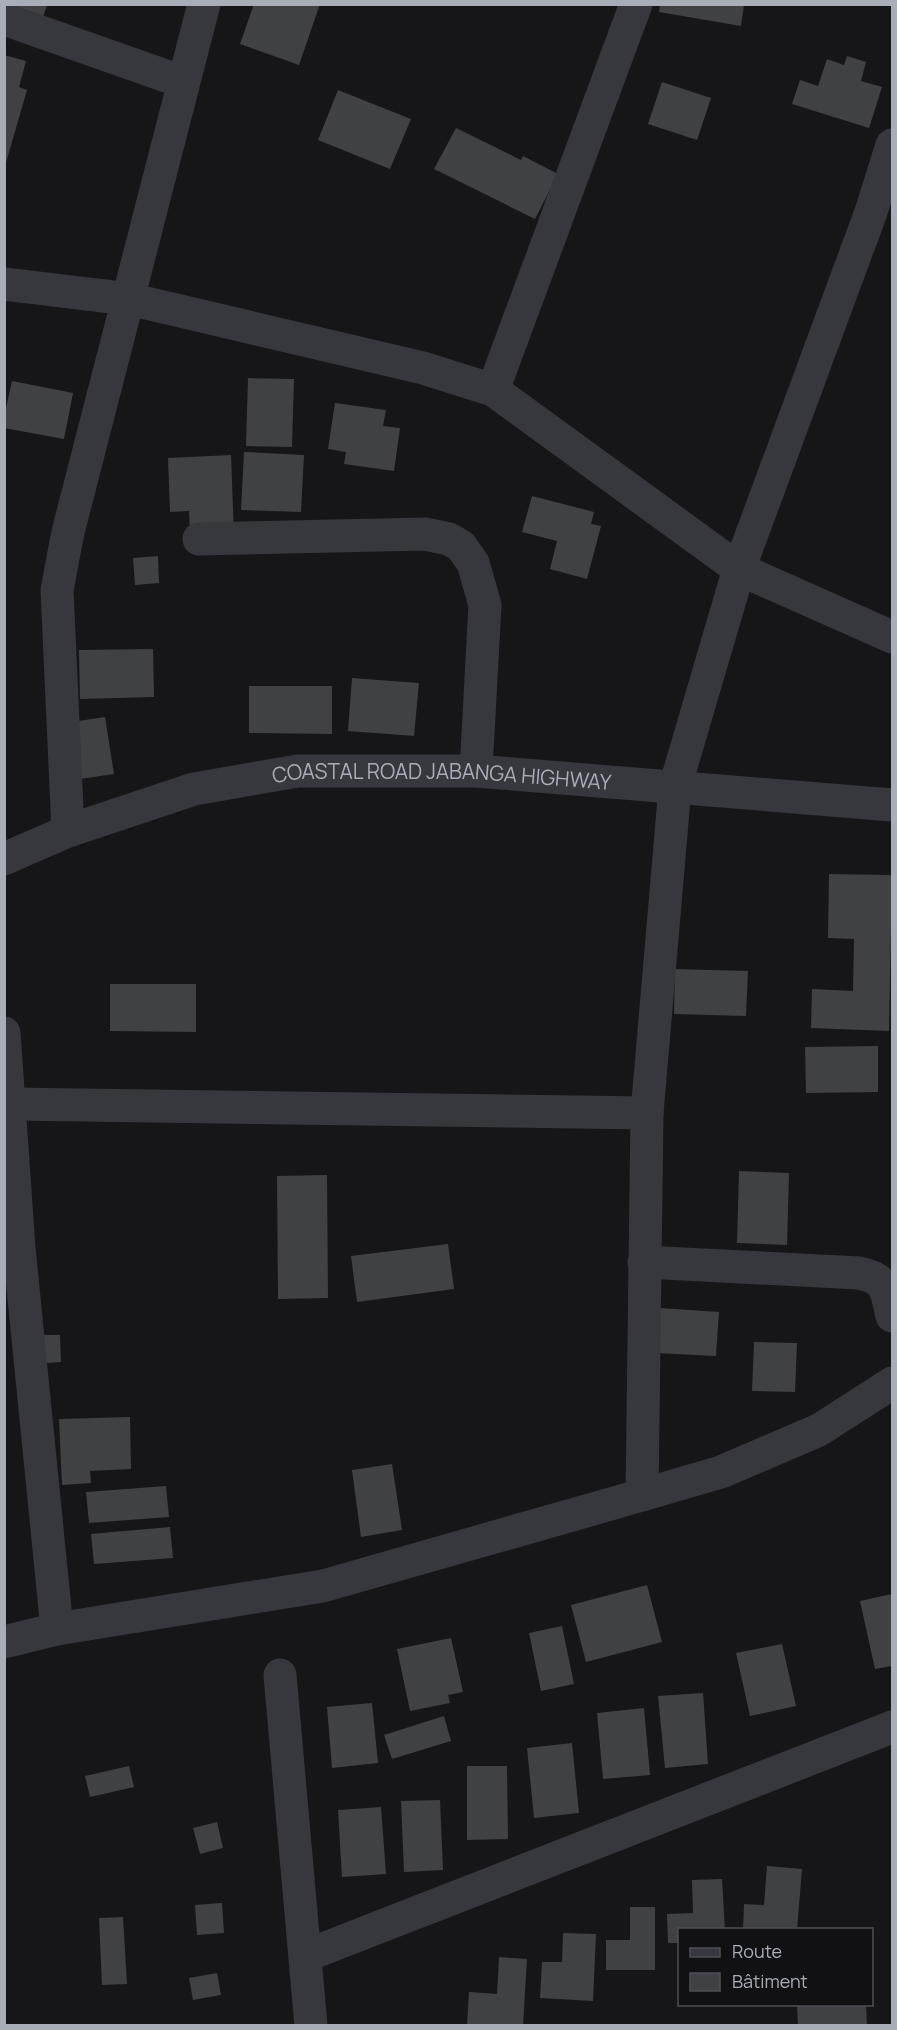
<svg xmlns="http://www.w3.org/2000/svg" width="897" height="2030" font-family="Manrope,sans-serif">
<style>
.building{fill:#404145}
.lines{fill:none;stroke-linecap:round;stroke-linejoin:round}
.street{stroke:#37383d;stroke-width:33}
.labels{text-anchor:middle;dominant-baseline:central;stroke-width:5;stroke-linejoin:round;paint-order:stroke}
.street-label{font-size:21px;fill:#a8adb8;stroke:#111113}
</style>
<rect width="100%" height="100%" fill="#161618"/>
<g class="building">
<path d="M254,4H320L299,65L240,44Z"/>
<path d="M4,5H47L42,20Z"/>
<path d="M660,5H744L741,26L659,12Z"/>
<path d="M4,55L26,61L19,87L27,90L5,166Z"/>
<path d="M847,56L866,62L861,81L882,87L869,128L792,104L800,80L818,86L827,59L844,65Z"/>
<path d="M662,82L711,98L697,140L648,124Z"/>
<path d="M338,90L411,119L390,169L318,140Z"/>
<path d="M456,128L521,160L523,156L558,174L535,219L434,169Z"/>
<path d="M248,378L294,379L292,447L246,446Z"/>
<path d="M12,381L73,393L64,439L4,428V417Z"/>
<path d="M335,403L386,410L383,426L400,428L394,471L344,464L346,452L328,449Z"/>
<path d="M244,452L304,455L301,512L241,510Z"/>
<path d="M231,455L234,536L190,531L189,511L170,512L168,458Z"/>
<path d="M532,496L594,512L591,524L601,526L587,579L550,569L557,541L522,532Z"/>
<path d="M158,556L159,583L135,585L133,558Z"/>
<path d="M153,649L154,697L80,699L79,650Z"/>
<path d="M352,678L419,683L414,736L348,731Z"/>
<path d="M249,686H332V734L249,733Z"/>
<path d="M105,717L114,774L80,779L72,722Z"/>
<path d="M829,874L892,875L889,1031L811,1028L812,989L853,991L854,939L828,938Z"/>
<path d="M675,969L748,971L746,1016L674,1014Z"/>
<path d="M110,984H196V1032L110,1031Z"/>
<path d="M878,1046V1092L806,1093L805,1047Z"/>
<path d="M739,1171L789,1173L787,1245L737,1243Z"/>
<path d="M327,1175L328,1298L278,1299L277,1176Z"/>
<path d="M448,1244L454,1289L357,1302L351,1256Z"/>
<path d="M659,1308L719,1312L716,1356L656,1353Z"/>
<path d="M32,1335H60L61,1362L33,1364Z"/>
<path d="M754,1342L797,1343L795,1392L752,1391Z"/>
<path d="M130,1417L131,1469L90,1471L91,1483L62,1485L59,1419Z"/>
<path d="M392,1464L402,1530L361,1537L352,1470Z"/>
<path d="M166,1486L169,1517L89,1523L86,1492Z"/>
<path d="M170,1527L173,1558L94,1564L91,1534Z"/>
<path d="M647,1585L662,1642L586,1662L571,1605Z"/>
<path d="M892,1594V1666L875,1669L860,1601Z"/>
<path d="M562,1626L574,1684L541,1691L529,1633Z"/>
<path d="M451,1638L463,1692L448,1695L450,1703L410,1711L397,1649Z"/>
<path d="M782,1644L796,1706L750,1716L736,1653Z"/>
<path d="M703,1693L708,1764L665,1768L658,1696Z"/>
<path d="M372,1703L378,1763L332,1768L327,1707Z"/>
<path d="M644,1708L650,1775L603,1779L597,1713Z"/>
<path d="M444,1716L451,1741L392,1759L384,1735Z"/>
<path d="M572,1743L579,1813L534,1818L527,1748Z"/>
<path d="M129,1766L134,1787L90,1797L85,1776Z"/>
<path d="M467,1766H507L508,1839L467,1840Z"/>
<path d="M440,1800L443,1870L404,1872L401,1801Z"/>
<path d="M381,1807L386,1874L342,1877L338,1810Z"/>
<path d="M217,1822L223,1848L200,1854L193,1828Z"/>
<path d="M767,1866L802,1869L797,1930H743L744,1904L764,1905Z"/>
<path d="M722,1879L725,1930H680V1943H668L667,1914L693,1913L692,1880Z"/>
<path d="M222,1903L224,1933L197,1935L195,1905Z"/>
<path d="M630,1907H655V1970H606V1940H630Z"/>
<path d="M123,1917L127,1984L102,1985L99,1918Z"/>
<path d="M563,1933L596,1934L593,2001L540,1998L542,1962H562Z"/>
<path d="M499,1957L527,1959L523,2026L467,2025L469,1992L497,1994Z"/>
<path d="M217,1973L221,1995L193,2000L189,1978Z"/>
<path d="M797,2004H866L867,2026H798Z"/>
</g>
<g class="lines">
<g class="street">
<path d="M4,19L183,82"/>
<path d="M4,284L129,299L423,368L493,390L739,569L892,637"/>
<path d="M493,390L636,4"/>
<path d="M199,539L425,534L449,539L461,546L473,563L485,605L476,771"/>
<path d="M68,831L57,590L68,532L204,4"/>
<path id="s1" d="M4,859L68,831L194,789L298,771H476L892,805"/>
<path d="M4,1033L19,1248L57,1629"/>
<path d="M10,1104L647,1113"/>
<path d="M644,1262L859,1273C888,1279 886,1291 892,1316"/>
<path d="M642,1495L721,1472L819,1430L892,1383"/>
<path d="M4,1642L57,1629L323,1586L642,1495L647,1113L675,787L739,569L871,212L892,145"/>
<path d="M280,1675L311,2026"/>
<path d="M305,1956L892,1727"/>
</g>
</g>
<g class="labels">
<g class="street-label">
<text stroke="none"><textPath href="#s1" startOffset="452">COASTAL ROAD JABANGA HIGHWAY</textPath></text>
</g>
</g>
<rect width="897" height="2030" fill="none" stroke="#a8adb8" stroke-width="12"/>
<rect x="678" y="1928" width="195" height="78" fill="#111113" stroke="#4d4f55" stroke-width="1.5"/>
<rect x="690" y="1948" width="30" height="9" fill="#37383d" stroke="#4d4f55" stroke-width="1.5"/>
<text x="732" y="1958" font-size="18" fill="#a8adb8">Route</text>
<rect x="690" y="1973" width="30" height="18" fill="#404145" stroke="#4d4f55" stroke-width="1.5"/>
<text x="732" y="1988" font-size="18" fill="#a8adb8">Bâtiment</text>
</svg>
